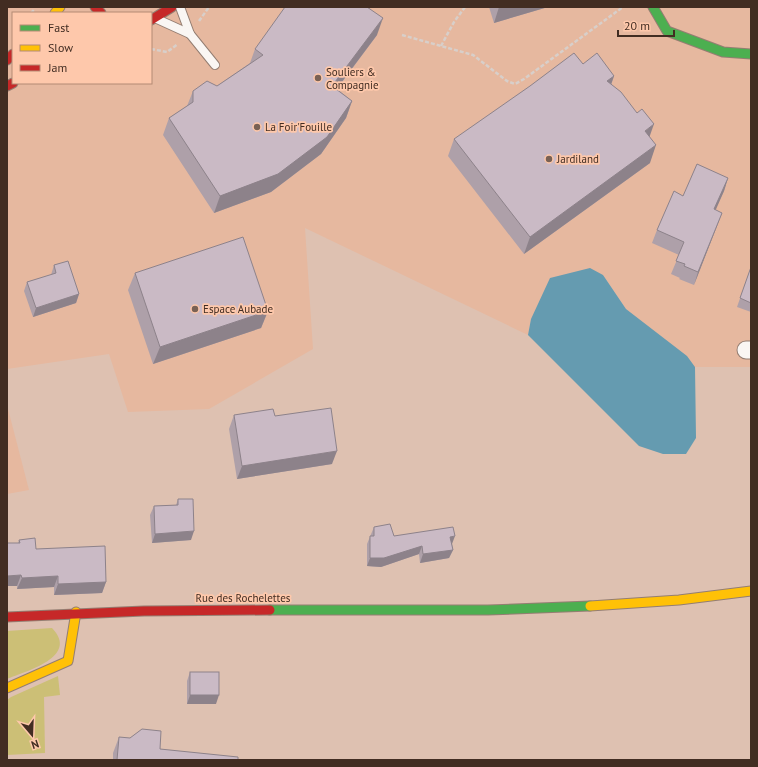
<svg xmlns="http://www.w3.org/2000/svg" width="758" height="767" font-family="'PT Sans',sans-serif">
<style>
.built{fill:#e6b89f;fill-rule:evenodd}
.green{fill:#ccbf76}
.water{fill:#659bb0}
.lines{fill:none;stroke-linecap:round;stroke-linejoin:round}
.lane-casing{stroke:#947e72;stroke-width:10}
.street-casing{stroke:#947e72;stroke-width:19}
.fast-casing{stroke:#947e72;stroke-width:11}
.slow-casing{stroke:#947e72;stroke-width:11}
.jam-casing{stroke:#947e72;stroke-width:11}
.path{stroke:#d8cfca;stroke-width:2.5;stroke-dasharray:4 2;stroke-linecap:butt}
.lane{stroke:#faf6f3;stroke-width:8}
.street{stroke:#faf6f3;stroke-width:17}
.fast{stroke:#4caf50;stroke-width:9}
.slow{stroke:#ffc107;stroke-width:9}
.jam{stroke:#c62828;stroke-width:9}
.wall{fill:#aea0a9}
.shaded-wall{fill:#8d828a}
.building{fill:#cabac5;stroke:#8d828a}
.poi-dot{fill:#796154;stroke:#fec8ab;stroke-width:1.5}
.labels{text-anchor:middle;dominant-baseline:central;stroke-width:3.5;stroke-linejoin:round;paint-order:stroke}
.poi-label{font-size:11px;fill:#422d22;stroke:#fec8ab;text-anchor:start}
.street-label{font-size:11px;fill:#422d22;stroke:#fec8ab}
</style>
<rect width="100%" height="100%" fill="#dec1b1"/>
<g class="built">
<path d="M7,7H751V367H695L686,356L626,309L603,275L531,319L528,335L305,228L313,349L209,409L128,412L109,354L7,369ZM13,13H151V83H13Z"/>
<path d="M7,405L29,490L7,494Z"/>
</g>
<g class="green">
<path d="M52,628C80,657 26,671 7,679V631Z"/>
<path d="M58,676L60,695L44,697L45,753L7,755V700L11,697Z"/>
</g>
<path class="water" d="M590,268L603,275L626,309L687,356L695,367L696,438L686,454H663L639,446L528,335L531,319L550,278Z"/>
<g class="lines">
<defs>
<g id="lane">
<path d="M180,7L190,34L215,65"/>
<path d="M157,19L190,34"/>
</g>
<path id="street" d="M746,350H751"/>
<g id="fast">
<path d="M653,7L667,31L723,52L751,54"/>
<path d="M270,610H488L590,606"/>
</g>
<g id="slow">
<path d="M55,13L60,7"/>
<path d="M590,606L679,600L751,591"/>
<path d="M7,688L68,661L76,612"/>
</g>
<g id="jam">
<path d="M95,7L101,13"/>
<path d="M151,20L172,7"/>
<path d="M7,60L13,54"/>
<path d="M7,86L13,83"/>
<path d="M7,617L144,611L270,610"/>
</g>
</defs>
<use href="#lane" class="lane-casing"/>
<use href="#street" class="street-casing"/>
<use href="#fast" class="fast-casing"/>
<use href="#slow" class="slow-casing"/>
<use href="#jam" class="jam-casing"/>
<g class="path">
<path d="M31,13L35,9"/>
<path d="M199,21L209,7"/>
<path d="M402,35L473,55L507,81L515,84L524,79L623,7"/>
<path d="M441,46L454,22L465,7"/>
<path d="M151,49L167,52L178,44"/>
</g>
<use href="#lane" class="lane"/>
<use href="#street" class="street"/>
<use href="#fast" class="fast"/>
<use href="#slow" class="slow"/>
<use href="#jam" class="jam"/>
</g>
<g class="wall">
<path d="M489,7H548L494,23Z"/>
<path d="M377,35L337,89L352,101L346,118L321,154L271,192L214,213L163,135L169,118L187,106L193,91L217,86L250,63L255,49Z"/>
<path d="M583,64L614,76L611,85L649,137L650,163L524,254L448,156L454,139Z"/>
<path d="M728,178L724,191L715,210L722,213L694,285L679,279L680,278L671,274L679,255L652,243L657,230Z"/>
<path d="M54,265L79,294L76,303L33,317L24,291L27,282L51,275Z"/>
<path d="M751,267V312L737,307Z"/>
<path d="M135,273L268,311L261,328L153,364L128,290Z"/>
<path d="M234,415L275,416L332,464L237,479L229,429Z"/>
<path d="M178,499L191,540L152,543L150,515L154,506L176,505Z"/>
<path d="M374,527L394,536L452,544L453,550L449,558L420,563L419,554L381,567L367,566V544Z"/>
<path d="M19,540L36,549L106,582L102,593L54,595V587L17,589L18,543Z"/>
<path d="M190,672L216,704H187V681Z"/>
<path d="M119,737L160,749L238,760H113V753Z"/>
</g>
<g class="shaded-wall">
<path d="M499,7H548L494,23Z"/>
<path d="M383,18L377,35L326,103L332,86Z"/>
<path d="M614,76L608,93L607,81Z"/>
<path d="M352,101L346,118L321,154L271,192L214,213L220,196Z"/>
<path d="M654,124L648,141L645,131Z"/>
<path d="M656,145L650,163L524,254L530,237Z"/>
<path d="M728,178L724,191L710,223L714,209Z"/>
<path d="M722,213L717,226L694,285L698,272Z"/>
<path d="M79,294L76,303L33,317L36,308Z"/>
<path d="M268,311L261,328L153,364L160,347Z"/>
<path d="M337,451L332,464L237,479L242,466Z"/>
<path d="M194,531L191,540L152,543L155,534Z"/>
<path d="M455,536L452,544L447,546L450,537Z"/>
<path d="M422,546L419,554L381,567L367,566L370,558Z"/>
<path d="M453,550L449,558L420,563L423,554Z"/>
<path d="M21,575L17,586H7V576Z"/>
<path d="M58,576L54,587L17,589L22,578Z"/>
<path d="M106,582L102,593L54,595L58,584Z"/>
<path d="M190,695H219L216,704H187Z"/>
</g>
<g class="building">
<path d="M285,7H367L383,18L332,86L352,101L327,137L278,174L220,196L169,118L193,102V91L207,81L217,86L263,55L255,49Z"/>
<path d="M574,53L583,64L597,53L614,76L607,81L621,92L637,113L642,109L654,124L645,131L656,145L530,237L454,139L530,86Z"/>
<path d="M697,164L728,178L714,209L722,213L698,272L684,266L685,264L676,261L684,242L657,230L674,191L683,196Z"/>
<path d="M243,237L268,311L160,347L135,273Z"/>
<path d="M68,261L79,294L36,308L27,282L56,273L54,265Z"/>
<path d="M751,267V303L740,298Z"/>
<path d="M331,408L337,451L242,466L234,415L273,409L275,416Z"/>
<path d="M178,499H193L194,531L155,534L154,506L178,505Z"/>
<path d="M390,524L394,536L453,527L455,536L450,537L453,550L423,554L422,546L384,558H370V536H374V527Z"/>
<path d="M35,538L36,549L105,546L106,582L58,584V576L22,578L21,575L7,576V543H20L19,540Z"/>
<rect x="190" y="672" width="29" height="23"/>
<path d="M142,729L161,731L160,749L238,757V760H117L119,737L130,738Z"/>
</g>
<g class="poi-dot">
<circle cx="318" cy="78" r="4"/>
<circle cx="257" cy="127" r="4"/>
<circle cx="549" cy="159" r="4"/>
<circle cx="195" cy="309" r="4"/>
</g>
<g class="labels">
<g class="poi-label">
<text x="326" y="72">Souliers &amp;<tspan x="326" dy="13">Compagnie</tspan></text>
<text x="265" y="127">La Foir'Fouille</text>
<text x="557" y="159">Jardiland</text>
<text x="203" y="309">Espace Aubade</text>
</g>
<g class="street-label">
<text x="243" y="598">Rue des Rochelettes</text>
</g>
</g>
<rect width="758" height="767" fill="none" stroke="#422d22" stroke-width="16"/>
<rect x="12" y="12" width="140" height="72" fill="#fec8ab" stroke="#b38a74"/>
<rect x="20" y="25" width="20" height="6" fill="#4caf50" stroke="#b38a74"/>
<text x="48" y="32" font-size="12" fill="#422d22">Fast</text>
<rect x="20" y="45" width="20" height="6" fill="#ffc107" stroke="#b38a74"/>
<text x="48" y="52" font-size="12" fill="#422d22">Slow</text>
<rect x="20" y="65" width="20" height="6" fill="#c62828" stroke="#b38a74"/>
<text x="48" y="72" font-size="12" fill="#422d22">Jam</text>
<g transform="translate(32 735) rotate(161)" stroke="#fec8ab" stroke-width="3" paint-order="stroke">
<path d="M0-3L7 15L0 10L-7 15Z" fill="#422d22"/>
<text y="-6" font-size="11" font-weight="bold" text-anchor="middle" fill="#422d22">N</text>
</g>
<path d="M618 30v6h56v-6" fill="none" stroke="#422d22" stroke-width="2"/>
<text x="624" y="30" font-size="12" fill="#422d22" stroke="#fec8ab" stroke-width="3" paint-order="stroke">20 m</text>
</svg>
